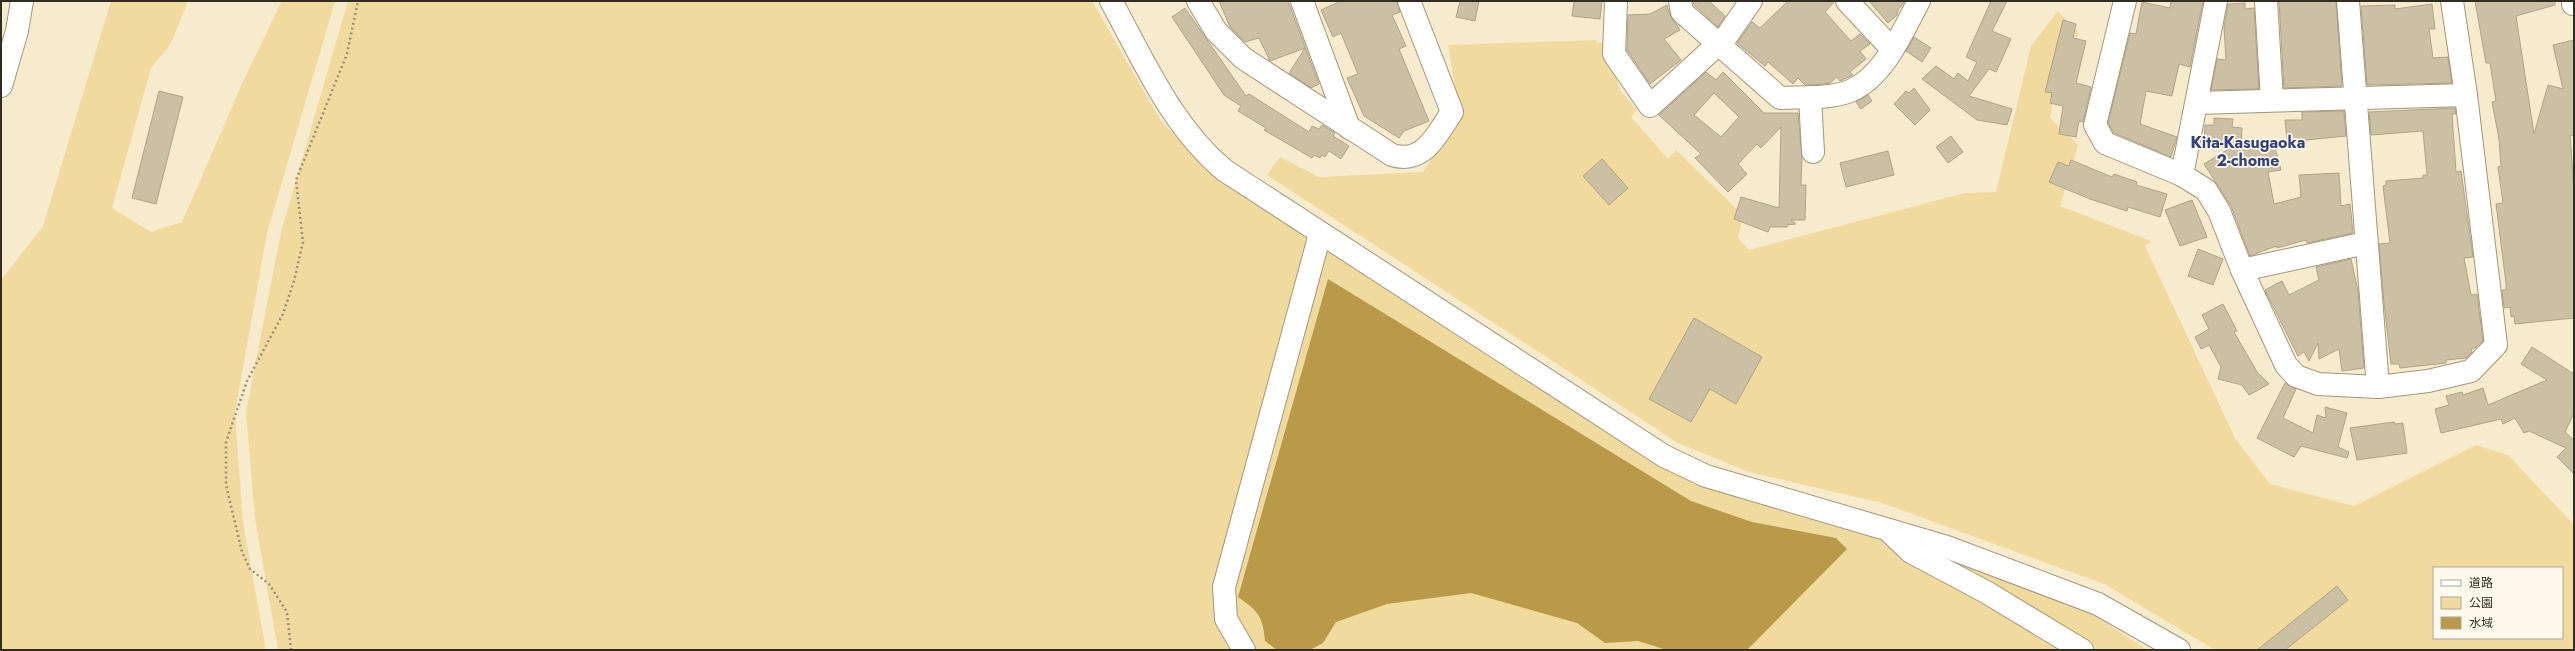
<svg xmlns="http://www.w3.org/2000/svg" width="2575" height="651" font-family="Jost,'Noto Sans JP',sans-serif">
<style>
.green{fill:#f0da9e;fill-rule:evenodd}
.water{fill:#b89a48}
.building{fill:#cbc0a4;stroke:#afa488;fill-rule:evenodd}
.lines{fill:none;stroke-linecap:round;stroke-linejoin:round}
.minor-casing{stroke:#a1977b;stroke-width:24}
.path{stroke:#99907b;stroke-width:2.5;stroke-dasharray:2 3;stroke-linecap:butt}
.minor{stroke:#fff;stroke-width:22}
.labels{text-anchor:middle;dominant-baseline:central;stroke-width:3.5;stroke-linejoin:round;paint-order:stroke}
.neighbourhood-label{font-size:16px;font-weight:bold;fill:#32427d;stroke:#fdf9ed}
</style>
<rect width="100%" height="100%" fill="#f6ebcd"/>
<g class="green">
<path d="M111,1H188L170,45L151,68L112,208L151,232L182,222L246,75L282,1H335L267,233L235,413L243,523L266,650H1V280L43,226Z"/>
<path d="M348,1H1092L1161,121L1204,166L1646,457L1695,483L1755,503L1834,522L1942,556L2093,614L2147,650H278L255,518L246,412L281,232Z"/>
<path d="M2058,11L2079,33L2056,79L2050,118L2078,145L2060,206L2151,241L2145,246L2235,438L2270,484L2354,506L2476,445L2508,455L2574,525V650H2215L2104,584L1882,503L1749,472L1678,443L1267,175L1280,157L1319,177L1423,172L1460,116L1448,45L1596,40L1597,43H1605L1620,90L1637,110L1631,117L1668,159L1676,150L1743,215L1738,238L1749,250L1965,193L1996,192L2031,46ZM2434,568H2562V638H2434Z"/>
</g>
<path class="water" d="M1328,279L1691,501L1752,522L1836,538L1847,549L1748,649L1744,650H1667L1638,641L1605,643L1577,623L1471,593L1387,604L1336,622L1323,643L1310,650H1277L1265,641C1263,616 1258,611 1238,597Z"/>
<g class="building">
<path d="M1219,1H1288L1319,84L1311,88L1289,73L1305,48L1270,61L1259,38L1245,42L1230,27Z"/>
<path d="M1341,1H1397L1400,12L1392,15L1406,46L1399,49L1429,121L1404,131L1399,138L1364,116L1347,78L1358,74L1341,33L1333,37L1321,10Z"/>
<path d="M1460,1H1479L1475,21L1456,17Z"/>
<path d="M1574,1H1602L1600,19L1572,16Z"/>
<path d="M1693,1H1709L1725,16L1718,27L1694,5Z"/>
<path d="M1788,1H1835L1825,12L1851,41L1860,34L1870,44L1860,51L1866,59L1850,72L1853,75L1840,81L1837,77L1830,83L1815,85H1805L1798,78L1793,84L1768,62L1765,66L1737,43L1752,22L1760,28Z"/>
<path d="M1869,1H1905L1898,10L1897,15L1888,23Z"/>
<path d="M1991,1H2007L1992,31L2011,39L1996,72L1989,69L1969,96L2012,109L2007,125L1977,120L1922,79L1936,66L1954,79L1958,73L1968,81L1977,62L1966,57Z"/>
<path d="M2171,1H2203L2190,67L2179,64L2172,96L2146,91L2140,124L2177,137L2171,157L2114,133L2108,123L2130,33L2136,34L2142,2L2170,8Z"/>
<path d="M2279,1H2336L2342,86L2284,88Z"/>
<path d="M2475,1H2555V5L2516,16L2534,134L2548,85L2563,89L2553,45L2574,40V136L2570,135L2574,189V318L2515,324L2514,316L2511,317L2510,307L2504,308L2502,290H2506V283L2496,204L2503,203L2498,167L2501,166L2499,139L2492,102L2496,101L2490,63H2486Z"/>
<path d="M2245,3V9L2254,8L2259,89L2211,90L2217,59L2226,60L2224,27L2228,4Z"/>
<path d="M2432,4L2435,29H2429L2433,58L2448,57L2452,83L2367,85L2361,6L2395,5V9Z"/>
<path d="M1667,5L1670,15L1680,30L1664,39L1681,60L1650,84L1627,50L1628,15L1650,14Z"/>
<path d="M1185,8L1246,96L1249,94L1309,132L1312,126L1319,129L1322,125L1335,133L1333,136L1349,146L1341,159L1329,151L1325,157L1322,155L1320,158L1314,155L1312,158L1264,130L1266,128L1238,111L1241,106L1224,95L1172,17Z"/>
<path d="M2063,20L2076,24L2073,38L2086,41L2076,83L2091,87L2083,122L2079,121L2076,137L2059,134L2063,106L2050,103L2052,93L2045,92Z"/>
<path d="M1914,37L1931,48L1922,62L1906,51Z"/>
<path d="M1706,72L1716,80L1723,72L1764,113H1798L1802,157L1801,185H1806L1805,220H1791L1796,224L1787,225V227H1770L1768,232L1734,219L1741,197L1779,208L1781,127L1761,148L1757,144L1738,164L1747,174L1728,192L1695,158L1701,154L1659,115ZM1714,93L1739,117L1721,137L1694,115Z"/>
<path d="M1914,88L1930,110L1915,125L1894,104L1906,91L1909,93Z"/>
<path d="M159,91L183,97L156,204L132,198Z"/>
<path d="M1868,95L1872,101L1861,109L1856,102Z"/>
<path d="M2455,108L2456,114H2452L2456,172L2461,171L2473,257L2464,258L2471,295L2477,294L2483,341L2475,348L2471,349L2472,352L2466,358L2446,360V363L2400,368L2399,364H2391L2384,303L2379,244L2390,243L2383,186L2386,185V181L2423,178V175H2427L2423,131L2371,135L2369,112Z"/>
<path d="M2344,111L2346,136L2287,142L2285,120H2302V112Z"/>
<path d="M2214,118L2233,119L2232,127L2242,128L2241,147L2273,140L2281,170L2268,172L2274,204L2301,197L2299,175L2339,173L2341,206L2350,204L2353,233L2307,243L2306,240L2277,248L2276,246L2250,256L2231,206L2204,164L2237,144L2204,143L2205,125H2214Z"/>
<path d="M1951,136L1963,152L1948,163L1936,147Z"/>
<path d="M1888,151L1894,175L1846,187L1840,163Z"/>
<path d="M1602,159L1628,188L1609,205L1583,176Z"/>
<path d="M2071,160L2112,177L2114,174L2137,182L2136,185L2167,194L2160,217L2128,207L2127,211L2090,199L2049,182L2058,162L2069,166Z"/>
<path d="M2192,200L2207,237L2180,246L2165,210Z"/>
<path d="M2198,249L2223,259L2213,285L2188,276Z"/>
<path d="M2351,259L2358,291L2364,368L2342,371L2339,349L2319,359L2318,343L2309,361L2304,352L2298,356L2265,290L2282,281L2289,295L2319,280L2316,267Z"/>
<path d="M2223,304L2237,331L2234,332L2257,372L2269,384L2249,395L2242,385L2218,379L2221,367L2209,345L2201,349L2195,337L2209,329L2202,315Z"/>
<path d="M1694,318L1762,357L1736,404L1710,389L1691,422L1649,399Z"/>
<path d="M2532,347L2574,374V413L2565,432L2574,440V474L2557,457L2566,448L2529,431L2524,433L2515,418L2503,424L2501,419L2441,433L2435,409L2449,405L2446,396L2462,392L2463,395L2483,388L2488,405L2547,380L2521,364Z"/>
<path d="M2285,383L2296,389L2283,418L2313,433L2317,415L2326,418L2325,407L2347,413L2338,447L2349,452L2347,458L2301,446L2294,457L2257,438Z"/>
<path d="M2394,422L2395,424L2403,423L2407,453L2357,460L2350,428Z"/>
<path d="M2337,586L2348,600L2285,650H2257Z"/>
</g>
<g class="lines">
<defs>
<g id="minor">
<path d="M1111,1C1144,61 1171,125 1224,170L1664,456L1706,476L1947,547L2098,604L2179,650"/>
<path d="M1198,1L1216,31L1243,58L1392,155C1424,165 1437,134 1452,112L1409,1"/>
<path d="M1302,1L1349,128"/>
<path d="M1616,1L1614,54L1650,106L1726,37L1751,1"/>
<path d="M1680,1L1682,12L1780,98C1800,97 1831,99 1850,91C1885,76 1902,32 1919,1"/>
<path d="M1847,1L1892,49"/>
<path d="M2125,1L2095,125L2105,143L2182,175L2206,190L2219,211L2242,270L2286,365L2296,376L2318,384L2378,387L2428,381L2471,371L2496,345L2466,95L2452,1"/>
<path d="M2266,1L2272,100"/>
<path d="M2348,1L2378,387"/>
<path d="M2573,1V4"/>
<path d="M1,86L17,31L22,1"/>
<path d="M1810,97L1813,152"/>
<path d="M2197,103L2466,95"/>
<path d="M2182,175L2216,1"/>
<path d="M2242,270L2366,243"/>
<path d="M1888,530L1911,552L1986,592L2082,650"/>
<path d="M1244,650L1226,619L1224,587L1320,234"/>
</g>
</defs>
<use href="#minor" class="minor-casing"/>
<path class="path" d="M291,650L287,612L269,584L250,569L242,552L226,485V442L247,381L283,314L294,281L303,242L296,180L347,54L358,1"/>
<use href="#minor" class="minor"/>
</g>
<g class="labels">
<g class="neighbourhood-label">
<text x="2248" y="142">Kita-Kasugaoka<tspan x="2248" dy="18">2-chome</tspan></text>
</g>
</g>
<rect width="2575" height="651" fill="none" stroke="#322d22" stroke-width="4"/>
<rect x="2433" y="567" width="130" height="72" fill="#fdf9ed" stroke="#aca79c"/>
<rect x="2441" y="580" width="20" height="6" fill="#ffffff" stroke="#aca79c"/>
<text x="2469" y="587" font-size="12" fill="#322d22">道路</text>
<rect x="2441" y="597" width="20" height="12" fill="#f0da9e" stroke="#aca79c"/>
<text x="2469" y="607" font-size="12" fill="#322d22">公園</text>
<rect x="2441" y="617" width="20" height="12" fill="#b89a48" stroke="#aca79c"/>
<text x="2469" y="627" font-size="12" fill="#322d22">水域</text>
</svg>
